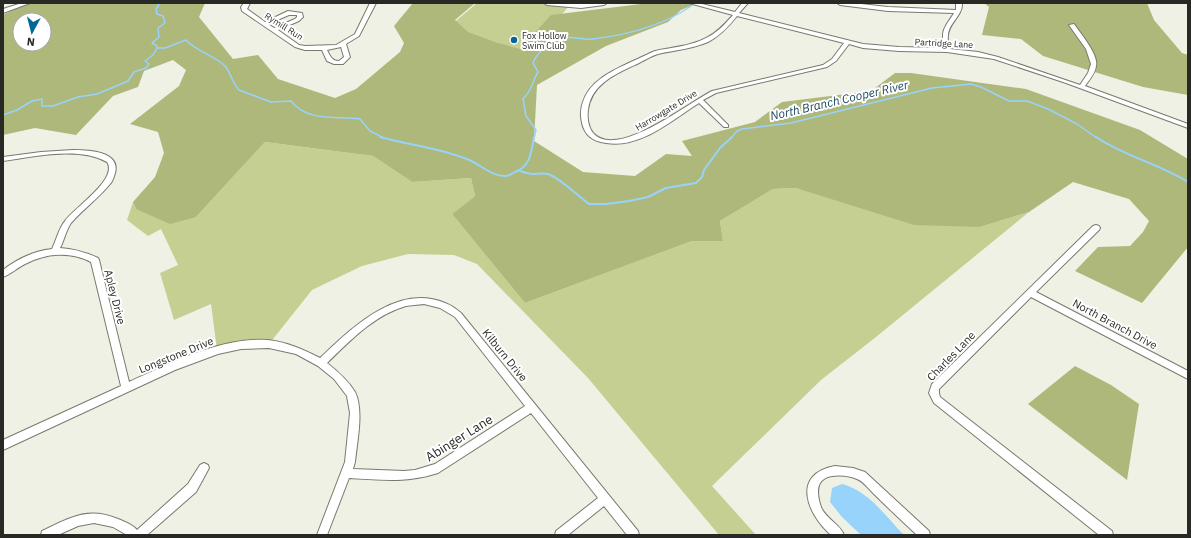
<svg xmlns="http://www.w3.org/2000/svg" width="1191" height="538" font-family="'IBM Plex Sans',sans-serif">
<style>
.green{fill:#c5cf92}
.forest{fill:#afb87b;fill-rule:evenodd}
.water{fill:#98d3fb}
.lines{fill:none;stroke-linecap:round;stroke-linejoin:round}
.stream-far1{stroke:#98d3fb;stroke-width:1.5}
.stream{stroke:#98d3fb;stroke-width:2}
.street-casing{stroke:#787a6f;stroke-width:2}
.street{fill:#fff;fill-rule:evenodd}
.poi-dot{fill:#026796;stroke:#fff;stroke-width:1.5}
.labels{text-anchor:middle;dominant-baseline:central;stroke-width:4;stroke-linejoin:round;paint-order:stroke}
.far-street-label{font-size:9px;fill:#282924;stroke:#fff}
.far-poi-label{font-size:9px;fill:#282924;stroke:#fff;text-anchor:start}
.street-label{font-size:11px;fill:#282924;stroke:#fff}
.water-label{font-size:12px;font-style:italic;fill:#184661;stroke:#fff}
.near-street-label{font-size:13px;fill:#282924;stroke:#fff}
</style>
<rect width="100%" height="100%" fill="#eff1e5"/>
<g class="green">
<path d="M477,3H547L569,6L528,54L450,26Z"/>
<path d="M265,142L373,156L412,182L471,178L475,196L452,214L525,303L692,241H723L720,221L773,189L796,188L980,227L1029,212L876,337L821,380L712,486L756,535H719L588,378L477,264L454,255L408,254L362,266L312,290L269,344L217,350L211,304L174,320L160,273L178,265L161,229L148,236L127,220L133,202L136,209L196,217Z"/>
</g>
<g class="forest">
<path d="M22,3H205L199,17L233,59L258,55L278,79L335,98L356,89L400,52L404,43L394,26L413,3H475L455,20L468,32L498,43L520,49L551,15L649,3H698L681,10L668,22L606,46L537,85L534,141L583,172L635,176L666,154L692,156L682,141L755,122L782,102L871,91L895,73H911L1026,89L1140,130L1188,159V247L1142,303L1075,271L1098,247L1130,246L1143,232L1149,221L1129,199L1073,182L1029,212L980,227L914,225L796,188L773,189L720,221L723,241H692L525,303L452,214L475,196L471,178L412,182L373,156L265,142L196,217L170,224L136,209L133,202L155,177L164,153L158,132L130,124L179,86L186,70L173,60L144,71L138,87L113,96L76,135L35,128L3,135V15L13,10ZM20,20H44V44H20Z"/>
<path d="M984,3H1147L1154,20L1182,53L1188,55V70H1187L1188,95L1143,87L1043,56L1021,39L982,35L989,7Z"/>
<path d="M1075,366L1111,385L1139,404L1127,480L1028,404Z"/>
</g>
<path class="water" d="M842,484C869,491 885,516 904,535H861L842,517L830,502L832,488Z"/>
<g class="lines">
<g class="stream-far1">
<path d="M156,3L159,5L156,9L157,14L163,16L165,23L158,28L159,37L152,43L157,46V48H165L186,40C197,52 214,55 225,66C231,73 232,83 239,90L271,102L291,101C307,122 337,116 360,119L370,131L384,138"/>
<path d="M3,115L17,110L32,101L42,99V106H53L78,97L97,94L128,81L134,72L146,68L149,64L145,61L153,55L157,48"/>
<path d="M534,138L536,130L526,116L523,99C533,89 531,84 538,72L533,63C537,52 551,41 563,38C572,36 583,40 593,39C626,35 664,25 691,6"/>
<path d="M731,138L737,131L742,129L791,123L932,88L971,84L981,87L1009,101H1027L1048,109L1077,124L1097,138"/>
</g>
<g class="stream">
<path d="M380,137C409,145 440,148 467,159C480,164 492,177 506,176C509,176 512,174 515,172C531,166 531,152 534,137"/>
<path d="M1096,137C1124,156 1159,164 1188,182"/>
<path d="M520,171C524,172 528,174 532,174C537,174 543,173 548,174C560,178 578,196 589,204H606L629,201L648,197L666,188L696,183L702,177L704,170L720,148L732,137"/>
</g>
<defs>
<g id="street">
<path d="M22,3H30L3,13V9Z"/>
<path d="M244,3H250L247,9L265,22L288,11L302,13L303,17L299,21L278,30L299,45L305,46L336,45L355,34L370,3H376L359,36L346,44L350,57L343,64H334L327,61L322,50H305L295,47L242,11L241,7ZM289,15H297V17L295,19L274,28L268,24ZM341,47L344,57L339,61C332,61 330,56 327,50Z"/>
<path d="M544,3L581,4L607,3L604,5L581,8L547,5Z"/>
<path d="M689,3H698L735,12L742,3H748L739,13L863,44L899,47L944,48C941,29 944,29 954,13L888,11L840,5L837,3H852L888,7L956,10V3H962C963,16 948,23 948,36C947,40 949,44 950,49L978,52L998,57L1080,85L1088,73L1091,64L1086,49L1069,25L1074,24C1080,33 1099,55 1096,66C1095,74 1089,80 1085,86L1188,124V128L1066,83L994,59L947,52L899,51L863,48L849,44L836,61L827,67L716,93L703,100L728,125V127H724L699,103C672,120 640,149 606,143C599,142 592,140 587,134C581,126 579,112 583,102C590,80 614,70 633,61C641,58 647,54 655,51C673,47 692,46 708,37C718,32 726,23 733,15ZM737,16L844,43L832,59L823,65L712,91C688,103 617,160 593,133C588,127 587,117 588,110C591,83 618,73 639,63C645,60 651,56 658,54C675,50 692,49 708,42C720,36 729,26 737,16Z"/>
<path d="M73,150C87,150 121,151 115,173C114,176 113,181 110,184C99,198 83,209 71,223C66,230 64,241 60,248C74,249 85,252 98,258L99,260L129,382C171,363 221,337 268,340C287,342 304,350 320,358C352,328 397,283 445,303C451,305 456,309 461,313L638,531L639,535H627L604,506L568,535H555L556,531L598,498L531,413L438,473C407,483 381,480 349,478L327,535H317L345,462L350,413L347,396L334,379L318,366L296,354L269,348L241,349L218,354L175,370L3,450V440L121,386L91,262C70,251 46,253 25,264C17,268 11,274 3,277V270C17,259 34,251 52,249C56,241 59,228 65,221C74,208 119,179 107,162C78,146 34,157 3,161V157L41,152ZM424,304L440,308L455,317L525,406L435,464L415,470L404,471L353,469L355,462C357,442 364,410 355,392C348,380 337,371 327,363C350,341 374,315 406,306C411,305 418,305 424,304Z"/>
<path d="M1096,225L1099,226L1100,228L1099,230L1036,292L1188,371V379L1031,297L939,389V393L940,397L1112,531L1113,535H1099L934,403L929,393L932,384L1093,226Z"/>
<path d="M204,463L208,465L209,468L196,492L147,535H127L113,527L94,523L78,526L58,535H41L42,531C69,518 88,506 118,519C125,522 132,524 137,530L188,484L200,465Z"/>
<path d="M835,466L853,468L865,472L929,531L930,535H917C902,521 887,507 873,493C868,488 863,481 857,479C848,475 832,474 824,479C815,485 818,498 821,507C826,519 840,524 844,535H831C807,514 791,474 835,466Z"/>
</g>
</defs>
<use href="#street" class="street-casing"/>
<use href="#street" class="street"/>
</g>
<circle class="poi-dot" cx="514" cy="40" r="4"/>
<g class="labels">
<g class="far-street-label">
<text transform="translate(284 26) rotate(32)">Rymill Run</text>
<text transform="translate(944 43) rotate(3)">Partridge Lane</text>
<text transform="translate(666 110) rotate(-31)">Harrowgate Drive</text>
</g>
<g class="far-poi-label">
<text x="522" y="35">Fox Hollow<tspan x="522" dy="10">Swim Club</tspan></text>
</g>
<g class="street-label">
<text transform="translate(115 297) rotate(76)">Apley Drive</text>
<text transform="translate(1115 324) rotate(28)">North Branch Drive</text>
<text transform="translate(176 355) rotate(-22)">Longstone Drive</text>
<text transform="translate(505 355) rotate(51)">Kilburn Drive</text>
<text transform="translate(951 356) rotate(-46)">Charles Lane</text>
</g>
<g class="water-label">
<text transform="translate(839 100) rotate(-13)">North Branch Cooper River</text>
</g>
<g class="near-street-label">
<text transform="translate(459 438) rotate(-32)">Abinger Lane</text>
</g>
</g>
<rect width="1191" height="538" fill="none" stroke="#282924" stroke-width="8"/>
<g transform="translate(32 32) rotate(187)"><circle r="19" fill="#ffffff" stroke="#a9a9a7"/>
<path d="M0-3L7 15L0 10L-7 15Z" fill="#026796"/>
<text y="-6" font-size="11" font-weight="bold" text-anchor="middle" fill="#282924">N</text>
</g>
</svg>
